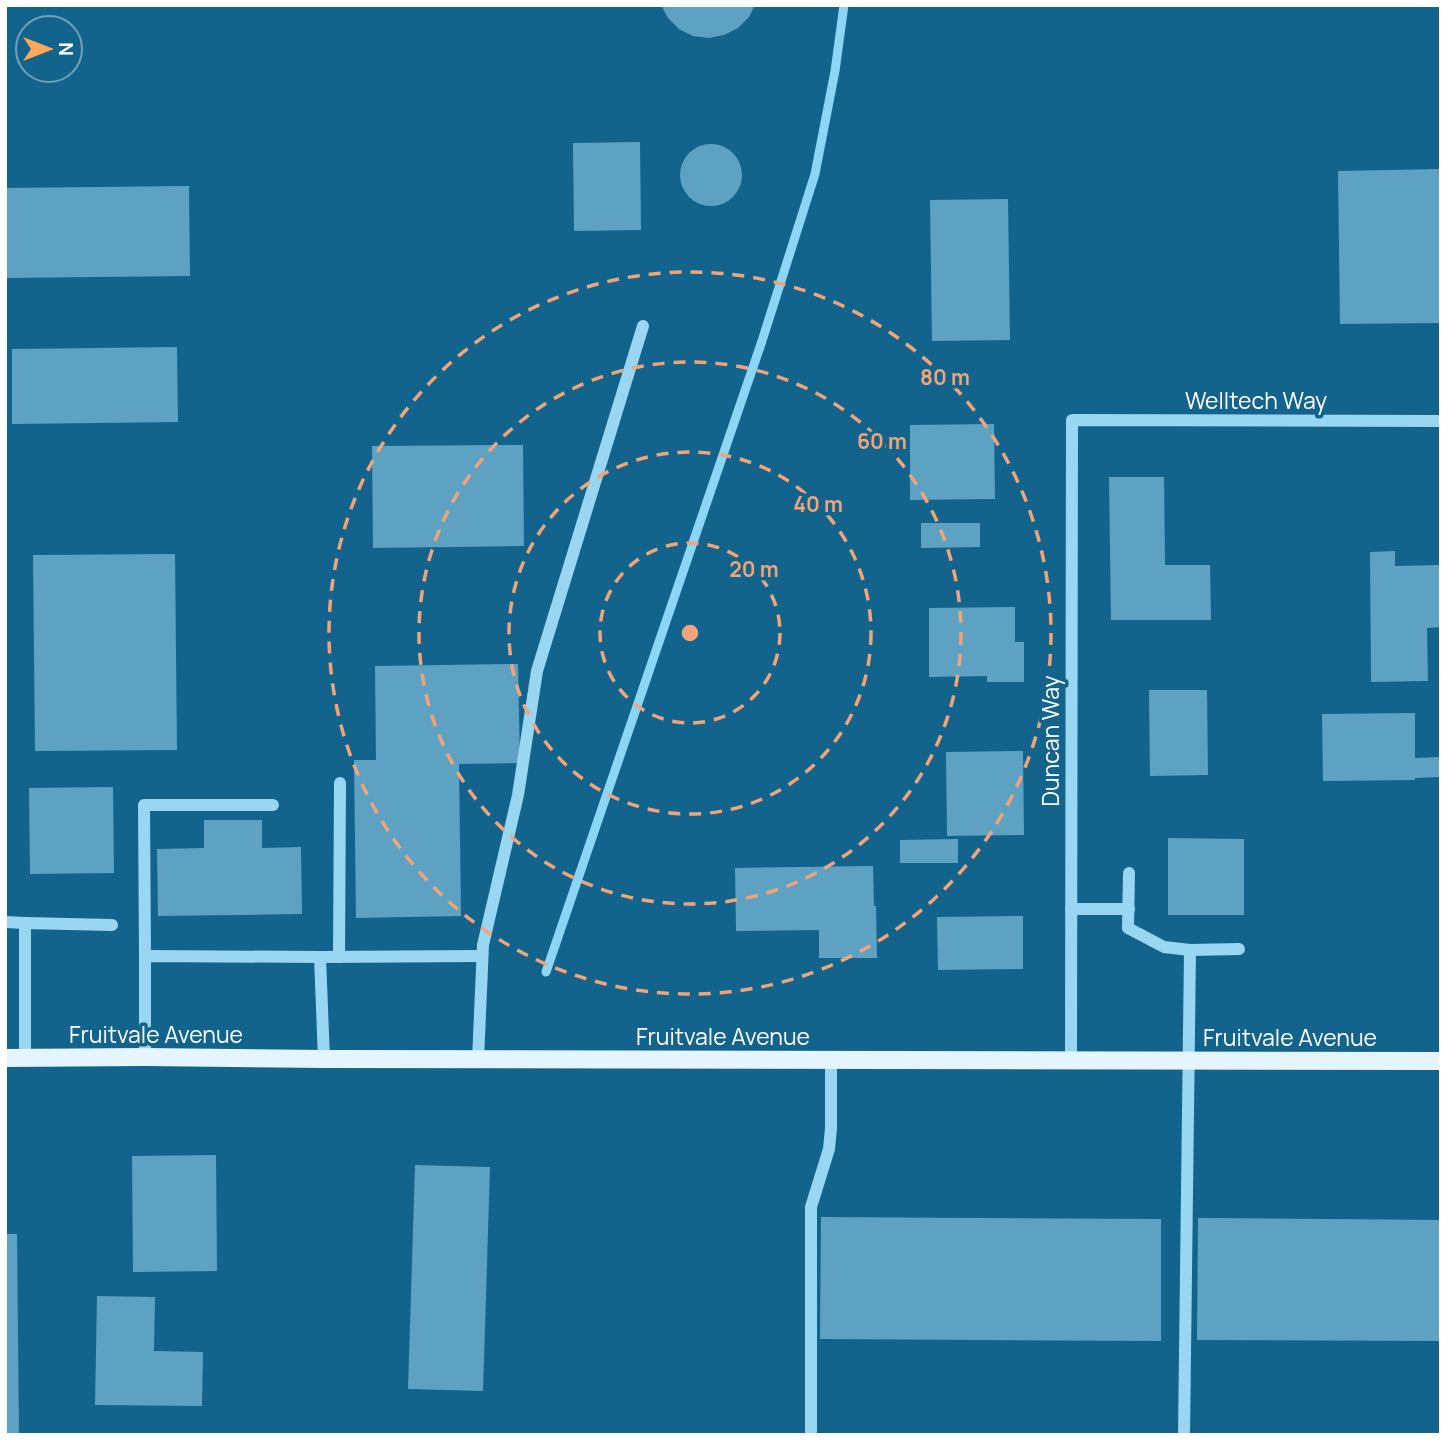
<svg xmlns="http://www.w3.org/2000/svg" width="1446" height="1440" font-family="Manrope,sans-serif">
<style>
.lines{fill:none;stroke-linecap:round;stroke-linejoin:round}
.stream{stroke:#8bd5f5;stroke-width:9}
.building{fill:#5ea2c3}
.minor{stroke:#99d6f1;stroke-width:12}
.major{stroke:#e4f5ff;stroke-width:18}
.ring{fill:none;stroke:#f2a479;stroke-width:3.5;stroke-dasharray:12 9}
.labels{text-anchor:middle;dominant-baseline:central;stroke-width:7;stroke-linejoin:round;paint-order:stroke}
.street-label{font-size:23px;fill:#fff;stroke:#12648c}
.centre{fill:#f2a479;stroke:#12648c;stroke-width:3.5}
.ring-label{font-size:21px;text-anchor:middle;font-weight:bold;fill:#f2a479;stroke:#12648c;stroke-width:7;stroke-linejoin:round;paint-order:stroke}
</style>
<rect width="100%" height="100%" fill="#12648c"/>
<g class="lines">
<path class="stream" d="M546,972L762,341L815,174L835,71L844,5"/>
</g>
<g class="building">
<path d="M661,5H755L749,17L738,28L724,35L709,38L693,36L679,29L668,18Z"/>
<path d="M640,142L641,230L574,231L573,143Z"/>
<circle cx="711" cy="175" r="31"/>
<path d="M1441,169V323L1340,324L1338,171Z"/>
<path d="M189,186L190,276L5,278V188Z"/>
<path d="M1008,199L1010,340L932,341L930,200Z"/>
<path d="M177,347L178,422L12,424V349Z"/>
<path d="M994,424L995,499L910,500V425Z"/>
<path d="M523,445L524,546L373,548L372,446Z"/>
<path d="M1109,477H1164L1165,565H1210L1211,620H1111Z"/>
<path d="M921,523H980V547L921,548Z"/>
<path d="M1395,551V566L1441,565V627L1427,628L1428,681L1371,682L1370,552Z"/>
<path d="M175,554L177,750L35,751L33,555Z"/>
<path d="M1015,607V642H1024V682H987V676L929,677V608Z"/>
<path d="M518,664L520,763L459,764L461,916L356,918L354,760H376L375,666Z"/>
<path d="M1149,690H1207L1208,775L1150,776Z"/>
<path d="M1415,713V758L1441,757V777L1415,778V780L1323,781L1322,714Z"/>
<path d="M1023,751L1024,835L947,836L946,752Z"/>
<path d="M113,787L114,873L30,874L29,788Z"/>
<path d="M204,820H262V848L301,847L302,914L158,916L157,849L204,848Z"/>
<path d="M1168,838L1244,839V915H1168Z"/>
<path d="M958,839V863H900V840Z"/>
<path d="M873,866L874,906H876L877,958H819V930L736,931L735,868Z"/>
<path d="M1023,916V969L938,970L937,917Z"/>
<path d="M216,1155L217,1271L133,1272L132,1156Z"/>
<path d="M415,1165L490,1167L483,1391L408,1389Z"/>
<path d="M821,1217L1161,1219V1341L820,1339Z"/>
<path d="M1198,1218L1441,1220V1341L1197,1340Z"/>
<path d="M5,1234H17L19,1435H5Z"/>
<path d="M97,1296L155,1297L154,1351L203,1352L202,1406L95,1405Z"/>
</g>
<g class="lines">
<g class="minor">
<path d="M1129,873L1128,928L1164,947L1190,950L1184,1435"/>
<path d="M1071,909H1129"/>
<path d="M5,922L25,923"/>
<path d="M1190,950L1239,949"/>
<path d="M145,956L144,805H273"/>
<path d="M339,957L340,783"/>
<path d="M145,1057V956L320,957"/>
<path d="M25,1058V923L112,925"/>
<path d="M324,1059L320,957L481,956"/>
<path d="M478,1060L483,945L518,795L537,671L643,326"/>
<path d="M1071,1062L1072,420L1441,421"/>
<path d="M811,1435V1207L829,1149L831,1128V1061"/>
</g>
<path class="major" d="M5,1058L145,1057L324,1059L1441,1061"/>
</g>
<g class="ring">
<circle cx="690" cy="633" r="90"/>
<circle cx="690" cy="633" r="181"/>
<circle cx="690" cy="633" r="271"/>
<circle cx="690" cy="633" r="361"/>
</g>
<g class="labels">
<g class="street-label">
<text x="1256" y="400">Welltech Way</text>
<text transform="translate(1050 741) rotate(-90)">Duncan Way</text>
<text x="156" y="1034">Fruitvale Avenue</text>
<text x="723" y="1036">Fruitvale Avenue</text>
<text x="1290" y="1037">Fruitvale Avenue</text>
</g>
</g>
<circle cx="690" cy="633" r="10" class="centre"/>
<g class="ring-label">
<text x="945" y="385">80 m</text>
<text x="882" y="449">60 m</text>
<text x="818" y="512">40 m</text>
<text x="754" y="577">20 m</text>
</g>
<rect width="1446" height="1440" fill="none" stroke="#ffffff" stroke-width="14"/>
<g transform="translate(49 49) rotate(90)"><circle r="33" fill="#12648c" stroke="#71a2ba" stroke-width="2"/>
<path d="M0-5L12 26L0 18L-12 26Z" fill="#ffa85a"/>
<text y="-10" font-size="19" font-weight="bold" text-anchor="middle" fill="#ffffff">N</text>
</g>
</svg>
